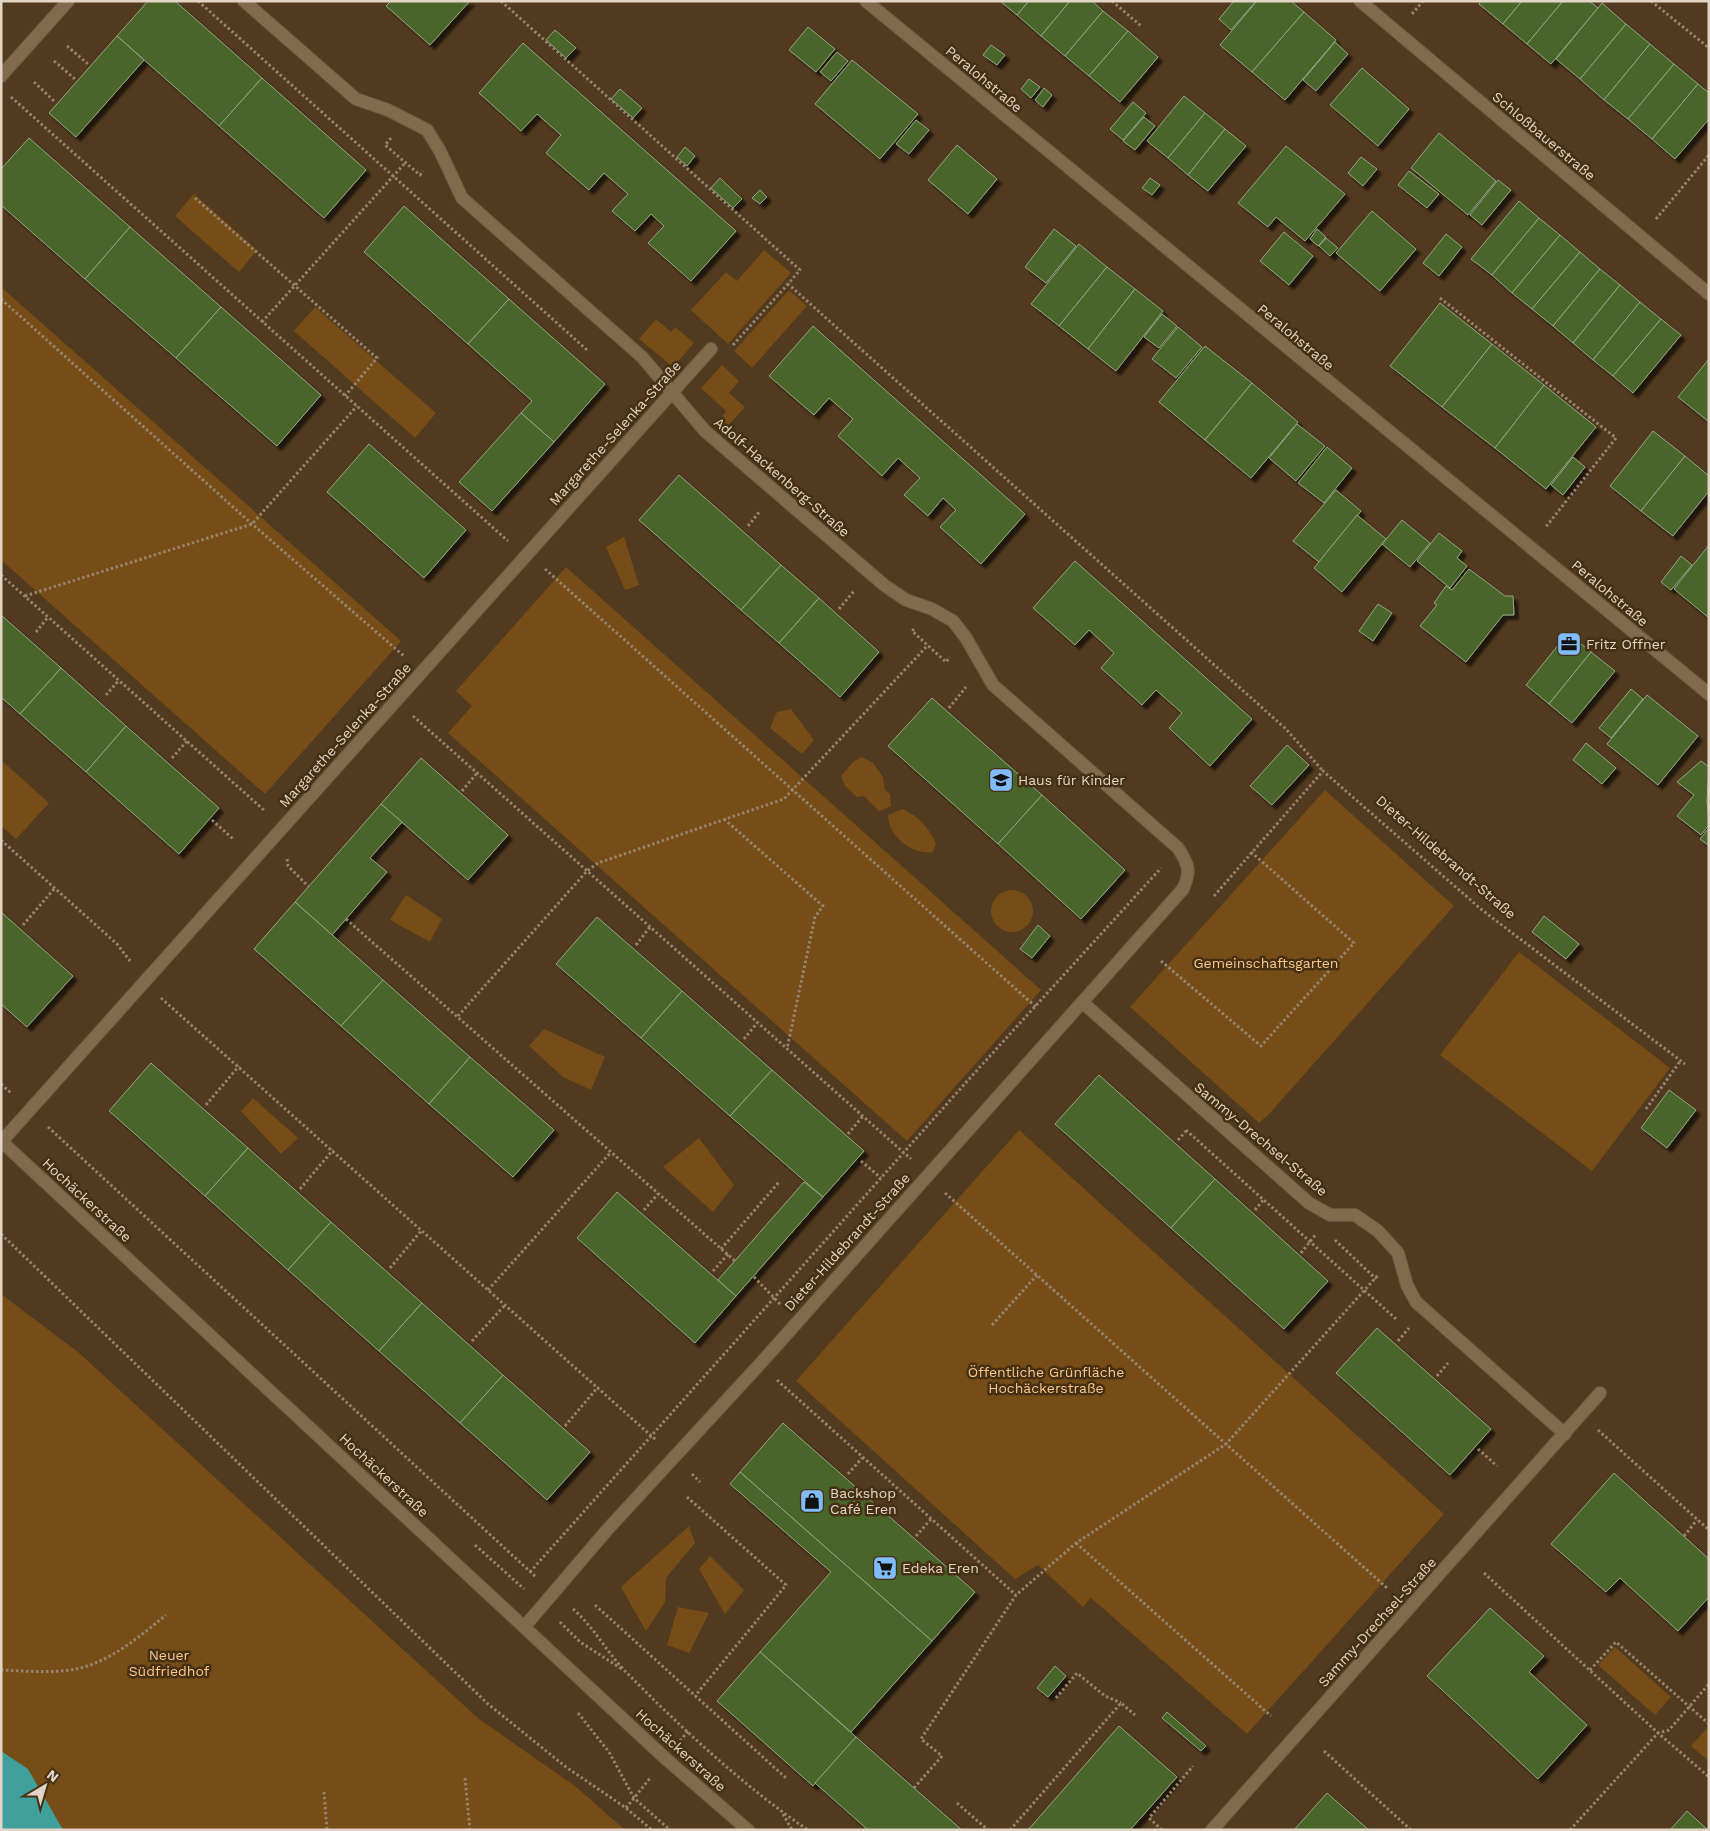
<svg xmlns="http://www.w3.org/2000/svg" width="1710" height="1831" font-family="'Work Sans',sans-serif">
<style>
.green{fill:#764d16}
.water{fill:#40a09b}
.building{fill:#4a652c;stroke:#93a583;filter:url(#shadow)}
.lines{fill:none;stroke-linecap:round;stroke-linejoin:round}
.minor-casing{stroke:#6a573f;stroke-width:14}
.tertiary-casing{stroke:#6a573f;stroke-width:14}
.path{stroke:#96836e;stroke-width:3;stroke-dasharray:2.5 2.5;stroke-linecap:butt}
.minor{stroke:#826a4d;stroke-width:12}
.tertiary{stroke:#826a4d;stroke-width:12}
.labels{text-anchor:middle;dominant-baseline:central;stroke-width:5;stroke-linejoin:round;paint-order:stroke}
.street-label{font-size:14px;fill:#e3d5c6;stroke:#463014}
.poi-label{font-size:14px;fill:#e3d5c6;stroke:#463014;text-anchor:start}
.park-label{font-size:14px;fill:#fac78b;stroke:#463014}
</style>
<defs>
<filter id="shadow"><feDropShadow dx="4.5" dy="4.5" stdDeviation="1" flood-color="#0009"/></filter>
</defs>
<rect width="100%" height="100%" fill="#513a1f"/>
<g class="green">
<path d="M194,194L257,250L239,272L175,216Z"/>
<path d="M764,250L791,273L728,344L691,310L726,272L737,281Z"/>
<path d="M1,287L401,641L265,794L1,560Z"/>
<path d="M789,290L807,306L752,368L734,351Z"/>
<path d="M315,307L436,413L415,438L294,331Z"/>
<path d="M656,319L671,332L675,327L694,343L673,367L639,339Z"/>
<path d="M722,365L739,381L729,393L745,407L727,427L719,420L726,411L701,388Z"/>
<path d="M624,537L639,585L625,590L606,547Z"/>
<path d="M566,567L1041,990L907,1141L448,733L472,706L456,691Z"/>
<path d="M791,709L814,740L802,754L770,728L777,712Z"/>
<path d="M862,757L873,763L883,777L885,790L890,794L891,806L879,811L864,796L857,797L845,786L841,776L853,762Z"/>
<path d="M1,760L49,803L16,839L1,826Z"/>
<path d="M1325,790L1454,906L1269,1114L1259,1123L1130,1007Z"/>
<path d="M903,809C919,817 929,828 936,844L933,852C913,856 888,836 888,815Z"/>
<circle cx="1012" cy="911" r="21"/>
<path d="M406,895L442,919L430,942L390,920Z"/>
<path d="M1519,952L1670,1068L1592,1171L1440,1055Z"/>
<path d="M544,1029L605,1057L591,1090L563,1077L529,1046Z"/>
<path d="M253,1098L298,1138L281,1154L241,1111Z"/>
<path d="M1019,1130L1444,1514L1247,1734L1091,1598L1083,1607L1038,1565L1015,1579L796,1381Z"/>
<path d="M699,1138L734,1185L713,1212L663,1167Z"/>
<path d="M1,1294L78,1352L479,1719L575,1786L625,1830H1Z"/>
<path d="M689,1526L695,1543L666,1578L665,1602L646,1631L621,1587Z"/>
<path d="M710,1556L744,1590L725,1614L699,1569Z"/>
<path d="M678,1607L709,1613L689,1653L667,1645Z"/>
<path d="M1615,1647L1671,1697L1655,1715L1598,1665Z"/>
<path d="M1708,1727L1709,1728V1761L1691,1746Z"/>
</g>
<path class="water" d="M1,1751L28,1769L63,1830H1Z"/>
<g class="building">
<path d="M148,1H175L262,78L219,126L117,36Z"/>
<path d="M391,1H470L430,45L386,6Z"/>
<path d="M1000,1H1029L1017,15Z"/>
<path d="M1029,1H1070L1041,36L1017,15Z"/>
<path d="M1070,1H1092L1103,11L1065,56L1041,36Z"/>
<path d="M1234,1H1256L1231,30L1219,19Z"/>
<path d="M1257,1H1291L1304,12L1252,72L1220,45Z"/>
<path d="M1481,1H1522L1503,24L1479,4Z"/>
<path d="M1522,1H1563L1527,44L1503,24Z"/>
<path d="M1563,1H1589L1598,8L1551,64L1527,44Z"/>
<path d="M1602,3L1626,24L1580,79L1556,59Z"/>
<path d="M1103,11L1128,31L1089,76L1065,56Z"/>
<path d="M1304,12L1336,40L1285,100L1252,72Z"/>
<path d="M1626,24L1650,44L1604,100L1580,79Z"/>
<path d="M808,27L835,49L816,72L789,50Z"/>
<path d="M555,30L576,48L566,58L546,40Z"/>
<path d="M1128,31L1158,57L1120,102L1089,76Z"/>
<path d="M117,36L144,60L76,137L49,113Z"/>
<path d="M1335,42L1348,54L1316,91L1303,80Z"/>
<path d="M523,43L736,231L691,281L648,243L664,226L651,214L635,231L612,211L628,194L604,173L589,190L546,153L561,135L537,114L521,131L479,93Z"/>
<path d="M1650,44L1674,64L1628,119L1604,100Z"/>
<path d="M991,45L1005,55L997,65L983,55Z"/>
<path d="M837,52L848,61L831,81L820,72Z"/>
<path d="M852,60L918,114L880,159L815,104Z"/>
<path d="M1674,64L1698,84L1652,139L1628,119Z"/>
<path d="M1362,68L1409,109L1378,146L1330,105Z"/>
<path d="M262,78L366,170L324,218L219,126Z"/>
<path d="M1029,79L1040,87L1031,98L1021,89Z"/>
<path d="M1698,84L1709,93V119L1675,159L1652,139Z"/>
<path d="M1044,88L1052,95L1043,107L1035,100Z"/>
<path d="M620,89L642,108L633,118L611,99Z"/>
<path d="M1184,96L1205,113L1168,158L1147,141Z"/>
<path d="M1133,102L1146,113L1123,140L1110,129Z"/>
<path d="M1205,113L1225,129L1188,175L1168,158Z"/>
<path d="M1144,117L1155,126L1135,150L1123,141Z"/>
<path d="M916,120L929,130L909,154L896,144Z"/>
<path d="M1225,129L1246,146L1208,191L1188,175Z"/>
<path d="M1439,133L1496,181L1468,215L1411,168Z"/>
<path d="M29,138L130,227L85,279L1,205V169Z"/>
<path d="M957,145L997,179L968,214L928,180Z"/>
<path d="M1286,146L1345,194L1305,241L1276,217L1268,227L1238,203Z"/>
<path d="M685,147L695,156L687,166L677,157Z"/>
<path d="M1361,157L1377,169L1363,186L1348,173Z"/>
<path d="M1409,171L1439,194L1427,208L1398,185Z"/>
<path d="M720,178L742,199L733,208L711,188Z"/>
<path d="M1150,178L1160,185L1152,195L1142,188Z"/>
<path d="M1498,180L1511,190L1482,225L1470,215Z"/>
<path d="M760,190L767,197L760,204L752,198Z"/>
<path d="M1519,201L1539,218L1492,275L1471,259Z"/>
<path d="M404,206L509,299L468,344L364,252Z"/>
<path d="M1372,211L1416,249L1380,291L1336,253Z"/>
<path d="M1539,218L1560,235L1512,293L1492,275Z"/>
<path d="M130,227L221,307L176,358L85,279Z"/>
<path d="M1054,229L1076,246L1046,283L1025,267Z"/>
<path d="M1317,229L1326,237L1318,246L1310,239Z"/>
<path d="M1284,232L1313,256L1289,285L1260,261Z"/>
<path d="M1446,234L1462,247L1439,276L1423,263Z"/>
<path d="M1560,235L1580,252L1532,309L1512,293Z"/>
<path d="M1326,238L1338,248L1330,256L1319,246Z"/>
<path d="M1079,244L1107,267L1059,326L1031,304Z"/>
<path d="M1580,252L1600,269L1553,326L1532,309Z"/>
<path d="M1107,267L1135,289L1088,349L1059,326Z"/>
<path d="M1600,269L1620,285L1573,343L1553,326Z"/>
<path d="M1620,285L1640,302L1593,360L1573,343Z"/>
<path d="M1135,289L1163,311L1116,371L1088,349Z"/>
<path d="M509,299L605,384L554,442L521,413L532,401L468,344Z"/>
<path d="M1640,302L1661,319L1613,376L1593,360Z"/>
<path d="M1440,303L1492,344L1442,407L1390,366Z"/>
<path d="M221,307L321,395L277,446L176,358Z"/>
<path d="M1162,314L1177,326L1159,348L1144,337Z"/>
<path d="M1661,319L1681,335L1633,393L1613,376Z"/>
<path d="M813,326L1025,514L981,564L940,527L956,510L943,498L928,516L904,495L920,478L898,458L882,476L838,436L853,419L829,398L814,415L769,376Z"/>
<path d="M1178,327L1202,347L1176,378L1152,359Z"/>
<path d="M1492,344L1544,385L1495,448L1442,407Z"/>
<path d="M1205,346L1252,383L1205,440L1159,402Z"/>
<path d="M1709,359V422L1678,397Z"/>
<path d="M1252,383L1298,422L1251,478L1205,440Z"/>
<path d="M1544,385L1596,427L1546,489L1495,448Z"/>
<path d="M521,413L554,442L492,511L459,482Z"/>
<path d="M1297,424L1325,446L1296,481L1269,458Z"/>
<path d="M1653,431L1685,456L1641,511L1610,486Z"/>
<path d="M369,444L466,530L424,578L327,492Z"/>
<path d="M1327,447L1352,468L1324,503L1298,483Z"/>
<path d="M1685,456L1709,476V491L1673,536L1641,511Z"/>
<path d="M1573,457L1585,467L1563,495L1551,485Z"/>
<path d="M679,475L781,565L741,610L639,520Z"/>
<path d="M1336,490L1361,511L1319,562L1293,541Z"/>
<path d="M1357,515L1386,539L1342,592L1314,568Z"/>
<path d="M1402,520L1430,543L1410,567L1382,544Z"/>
<path d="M1439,533L1462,551L1457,558L1467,566L1450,588L1417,561Z"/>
<path d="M1709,545V618L1674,589Z"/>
<path d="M1681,556L1692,565L1671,590L1661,582Z"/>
<path d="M1075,561L1252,719L1210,766L1169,728L1182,713L1156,690L1142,705L1101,668L1114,653L1089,630L1075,645L1033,608Z"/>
<path d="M781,565L819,598L779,643L741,610Z"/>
<path d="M1469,569L1505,596H1513L1514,615H1503L1466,662L1420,626L1437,605L1434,603L1446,586L1452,590Z"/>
<path d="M819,598L879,652L840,697L779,643Z"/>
<path d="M1378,604L1392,613L1373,641L1359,631Z"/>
<path d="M1,615L61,668L20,714L1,697Z"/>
<path d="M1568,633L1591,652L1549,704L1526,685Z"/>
<path d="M1591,652L1615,671L1572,723L1549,704Z"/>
<path d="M61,668L126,726L86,772L20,714Z"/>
<path d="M1631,689L1643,699L1611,738L1599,728Z"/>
<path d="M1647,695L1698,736L1658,785L1607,744Z"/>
<path d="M932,698L1042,795L998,844L888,746Z"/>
<path d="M126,726L219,808L179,854L86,772Z"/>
<path d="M1586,743L1616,768L1602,784L1573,760Z"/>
<path d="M1287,745L1309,765L1272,805L1250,786Z"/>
<path d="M421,758L508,835L468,880L381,804Z"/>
<path d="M1701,761L1709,767L1707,801L1709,825L1701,835L1677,816L1694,795L1677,782Z"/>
<path d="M1042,795L1125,870L1081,919L998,844Z"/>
<path d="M381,804L402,822L370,858L387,872L332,935L295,902Z"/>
<path d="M1709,828V846L1700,839Z"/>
<path d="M295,902L383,980L341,1026L254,949Z"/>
<path d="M1,912L73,976L27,1027L1,1004Z"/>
<path d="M1544,916L1579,944L1566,959L1532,932Z"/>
<path d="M597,917L682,991L641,1038L556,964Z"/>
<path d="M1038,925L1050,936L1032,958L1020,949Z"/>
<path d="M383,980L470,1057L429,1104L341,1026Z"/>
<path d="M682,991L772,1070L730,1116L641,1038Z"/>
<path d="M470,1057L554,1130L513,1177L429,1104Z"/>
<path d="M151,1063L248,1148L205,1196L109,1111Z"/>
<path d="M772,1070L864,1151L823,1197L730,1116Z"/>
<path d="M1099,1075L1215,1179L1171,1228L1055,1124Z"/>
<path d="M1669,1090L1696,1110L1667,1148L1641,1128Z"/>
<path d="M248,1148L331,1222L288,1270L205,1196Z"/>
<path d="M1215,1179L1328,1281L1284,1329L1171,1228Z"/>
<path d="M804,1182L823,1197L736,1296L718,1280Z"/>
<path d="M617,1192L736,1296L695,1343L577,1238Z"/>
<path d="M331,1222L422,1303L379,1351L288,1270Z"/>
<path d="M422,1303L503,1375L460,1423L379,1351Z"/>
<path d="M1377,1328L1491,1429L1450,1475L1336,1373Z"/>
<path d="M503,1375L590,1452L547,1500L460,1423Z"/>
<path d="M783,1423L975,1592L932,1641L740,1472Z"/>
<path d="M740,1472L932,1641L851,1732L760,1652L831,1572L730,1484Z"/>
<path d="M1614,1473L1709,1559V1597L1678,1631L1620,1578L1606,1592L1551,1544Z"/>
<path d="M1490,1608L1544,1656L1529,1672L1587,1725L1538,1779L1427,1676Z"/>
<path d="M760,1652L856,1737L813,1786L717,1701Z"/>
<path d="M1055,1666L1066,1676L1048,1697L1037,1688Z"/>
<path d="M1167,1712L1206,1746L1201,1751L1162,1718Z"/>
<path d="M1119,1726L1177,1777L1130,1830H1028Z"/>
<path d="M856,1737L914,1788L962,1830H868L815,1783Z"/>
<path d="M1327,1793L1369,1830H1294Z"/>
<path d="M1687,1811L1708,1830H1670Z"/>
</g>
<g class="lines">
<defs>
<g id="minor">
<path d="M244,1L356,99L388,110L427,130L440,151L462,198L642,357L705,431L884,585L906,600L932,609L953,621L966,638L993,685L1178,848C1189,865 1191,871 1183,889L760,1364L607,1530L525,1626"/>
<path d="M866,1L1709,694"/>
<path d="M1360,1L1709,294"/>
<path d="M1,76L68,1"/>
<path d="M1082,1002L1309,1203L1330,1215H1355L1378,1231L1398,1253L1407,1285L1416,1302L1565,1434"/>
<path d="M2,1141L711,349"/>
<path d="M1212,1830L1600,1393"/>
</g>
<path id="tertiary" d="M1,1141L666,1759L748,1830"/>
</defs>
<use href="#minor" class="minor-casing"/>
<use href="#tertiary" class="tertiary-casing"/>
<g class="path">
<path d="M198,1L587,350"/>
<path d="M501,1L800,270L788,284L1286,729L1323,771"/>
<path d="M1112,1L1141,26"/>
<path d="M1651,1L1709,48"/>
<path d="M1412,14L1423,1"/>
<path d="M67,46L88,64"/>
<path d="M54,61L75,79"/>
<path d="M34,82L54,101"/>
<path d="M11,97L508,541"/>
<path d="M391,138L385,145L420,175L423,171"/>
<path d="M195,198L377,358L345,396"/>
<path d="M1656,219L1709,155"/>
<path d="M1440,298L1616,438L1545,528"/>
<path d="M1,299L252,524L405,657"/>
<path d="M262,322L405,163"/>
<path d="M733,345L788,284"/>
<path d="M748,526L760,511"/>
<path d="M545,569L1036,1007"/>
<path d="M1,575L265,811"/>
<path d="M25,596L252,524L357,406"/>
<path d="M839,609L854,591"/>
<path d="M914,629L912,631L946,662L950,657"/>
<path d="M36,632L48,617"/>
<path d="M106,695L119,680"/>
<path d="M949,708L966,687"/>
<path d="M413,716L911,1159"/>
<path d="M172,758L187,741"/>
<path d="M462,791L477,773"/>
<path d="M724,819L823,906L815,917L787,1049"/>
<path d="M212,820L233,839"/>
<path d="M1,840L117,944L130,961"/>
<path d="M287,859L288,866L309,887"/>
<path d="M1214,896L1323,771L1482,910L1685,1064"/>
<path d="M346,919L735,1261"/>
<path d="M23,925L55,888"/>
<path d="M636,945L650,927"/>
<path d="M1161,961L1261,1046L1354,943L1251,852"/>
<path d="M161,998L656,1440"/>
<path d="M458,1016L587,871L598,863L784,799L928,645"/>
<path d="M744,1039L757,1023"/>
<path d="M1,1084L12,1094"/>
<path d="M206,1105L239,1066"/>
<path d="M1646,1109L1681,1060"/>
<path d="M48,1127L536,1577"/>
<path d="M1186,1130L1396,1319"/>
<path d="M848,1134L863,1116"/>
<path d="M1178,1140L1186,1131"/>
<path d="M861,1161L881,1178"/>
<path d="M300,1189L333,1150"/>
<path d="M945,1193L1387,1588"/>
<path d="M644,1210L658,1194"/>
<path d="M1255,1210L1264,1199"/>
<path d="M1,1234L488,1704L566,1767L626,1808L652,1830"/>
<path d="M1335,1240L1376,1279"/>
<path d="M721,1249L779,1182"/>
<path d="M1301,1253L1316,1234"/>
<path d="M390,1268L422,1230"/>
<path d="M713,1271L728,1254"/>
<path d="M754,1277L781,1305"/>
<path d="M488,1290L611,1152"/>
<path d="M992,1325L1037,1275"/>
<path d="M472,1341L505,1305"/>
<path d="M1398,1341L1409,1328"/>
<path d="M1437,1376L1448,1363"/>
<path d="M777,1380L1016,1595"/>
<path d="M565,1426L598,1387"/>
<path d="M1598,1430L1709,1530"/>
<path d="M1478,1449L1497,1466"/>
<path d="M692,1474L700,1482"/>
<path d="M848,1474L862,1458"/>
<path d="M687,1497L786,1585L695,1696"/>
<path d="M916,1536L931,1519"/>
<path d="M1684,1536L1697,1520"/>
<path d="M1076,1543L1271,1716"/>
<path d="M475,1545L524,1589"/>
<path d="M530,1572L970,1078L1161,868"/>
<path d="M1484,1573L1658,1733L1709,1777"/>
<path d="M595,1605L786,1778"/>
<path d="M573,1609C594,1627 607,1653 627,1673C680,1727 746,1788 808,1830"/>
<path d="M560,1622L580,1642L622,1669"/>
<path d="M1,1670C24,1671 48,1673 70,1670C107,1665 139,1637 166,1615"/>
<path d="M1590,1670L1616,1642L1709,1724"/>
<path d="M1056,1698L1077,1673L1105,1696L1121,1703"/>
<path d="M578,1713L609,1752L634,1798L670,1830"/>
<path d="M680,1741L688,1731"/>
<path d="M1324,1751L1411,1830"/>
<path d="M465,1778L470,1830"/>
<path d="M914,1788L942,1756L921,1739L1016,1595L1076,1543L1226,1444L1379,1274"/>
<path d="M324,1792L327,1830"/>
<path d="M957,1803L988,1830"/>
<path d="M626,1808L651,1777"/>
<path d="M783,1814L792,1830"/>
<path d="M1010,1830L1121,1703L1135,1715"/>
<path d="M1162,1830L1149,1818L1193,1766"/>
<path d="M1570,1830L1658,1733L1669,1730L1709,1684"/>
</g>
<use href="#minor" class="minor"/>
<use href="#tertiary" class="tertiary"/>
</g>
<defs>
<symbol id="office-square" viewBox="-11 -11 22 22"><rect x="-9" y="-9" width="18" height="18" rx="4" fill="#81bcfa" stroke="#463014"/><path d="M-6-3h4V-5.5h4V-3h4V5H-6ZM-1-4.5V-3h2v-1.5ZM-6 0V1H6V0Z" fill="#111"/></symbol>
<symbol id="school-square" viewBox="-11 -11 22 22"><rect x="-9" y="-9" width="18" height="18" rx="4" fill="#81bcfa" stroke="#463014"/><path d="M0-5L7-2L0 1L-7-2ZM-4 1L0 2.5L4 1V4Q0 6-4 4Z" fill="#111"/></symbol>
<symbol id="shop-square" viewBox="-11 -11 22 22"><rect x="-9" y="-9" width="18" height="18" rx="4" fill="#81bcfa" stroke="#463014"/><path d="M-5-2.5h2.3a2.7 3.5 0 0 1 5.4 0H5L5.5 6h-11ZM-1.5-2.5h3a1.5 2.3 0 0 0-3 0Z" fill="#111"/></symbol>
<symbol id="supermarket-square" viewBox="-11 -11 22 22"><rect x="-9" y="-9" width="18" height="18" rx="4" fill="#81bcfa" stroke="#463014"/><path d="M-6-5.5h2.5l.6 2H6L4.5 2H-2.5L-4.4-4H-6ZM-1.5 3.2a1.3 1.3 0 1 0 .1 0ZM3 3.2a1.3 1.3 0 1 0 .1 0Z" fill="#111"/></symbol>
</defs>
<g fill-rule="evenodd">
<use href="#office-square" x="1555" y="630" width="28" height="28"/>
<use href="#school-square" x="987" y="766" width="28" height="28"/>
<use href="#shop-square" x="798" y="1487" width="28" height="28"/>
<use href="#supermarket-square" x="871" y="1554" width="28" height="28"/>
</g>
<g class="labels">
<g class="street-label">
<text transform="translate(984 79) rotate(40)">Peralohstraße</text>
<text transform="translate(1544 136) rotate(40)">Schloßbauerstraße</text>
<text transform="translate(1296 337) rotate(40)">Peralohstraße</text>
<text transform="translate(615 433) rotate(-48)">Margarethe-Selenka-Straße</text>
<text transform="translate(782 477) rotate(41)">Adolf-Hackenberg-Straße</text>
<text transform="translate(1610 593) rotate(40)">Peralohstraße</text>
<text transform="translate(345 735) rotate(-48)">Margarethe-Selenka-Straße</text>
<text transform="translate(1446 857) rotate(41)">Dieter-Hildebrandt-Straße</text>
<text transform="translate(1261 1139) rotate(40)">Sammy-Drechsel-Straße</text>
<text transform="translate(87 1200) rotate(43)">Hochäckerstraße</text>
<text transform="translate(847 1242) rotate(-48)">Dieter-Hildebrandt-Straße</text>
<text transform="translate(384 1475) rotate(43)">Hochäckerstraße</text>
<text transform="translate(1377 1622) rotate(-48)">Sammy-Drechsel-Straße</text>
<text transform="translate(681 1750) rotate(42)">Hochäckerstraße</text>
</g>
<g class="poi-label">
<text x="1586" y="644">Fritz Offner</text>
<text x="1018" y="780">Haus für Kinder</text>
<text x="830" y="1493">Backshop<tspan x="830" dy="16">Café Eren</tspan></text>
<text x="902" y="1568">Edeka Eren</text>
</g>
<g class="park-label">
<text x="1266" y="963">Gemeinschaftsgarten</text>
<text x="1046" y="1372">Öffentliche Grünfläche<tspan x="1046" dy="16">Hochäckerstraße</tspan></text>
<text x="169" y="1655">Neuer<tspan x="169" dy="16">Südfriedhof</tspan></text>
</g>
</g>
<rect width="1710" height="1831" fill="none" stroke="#e3d5c6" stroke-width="5"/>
<g transform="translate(45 1786) rotate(38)" stroke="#463014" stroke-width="4" paint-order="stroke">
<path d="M0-4L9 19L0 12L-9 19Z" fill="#e3d5c6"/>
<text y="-8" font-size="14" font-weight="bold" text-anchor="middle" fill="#e3d5c6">N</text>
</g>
</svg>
